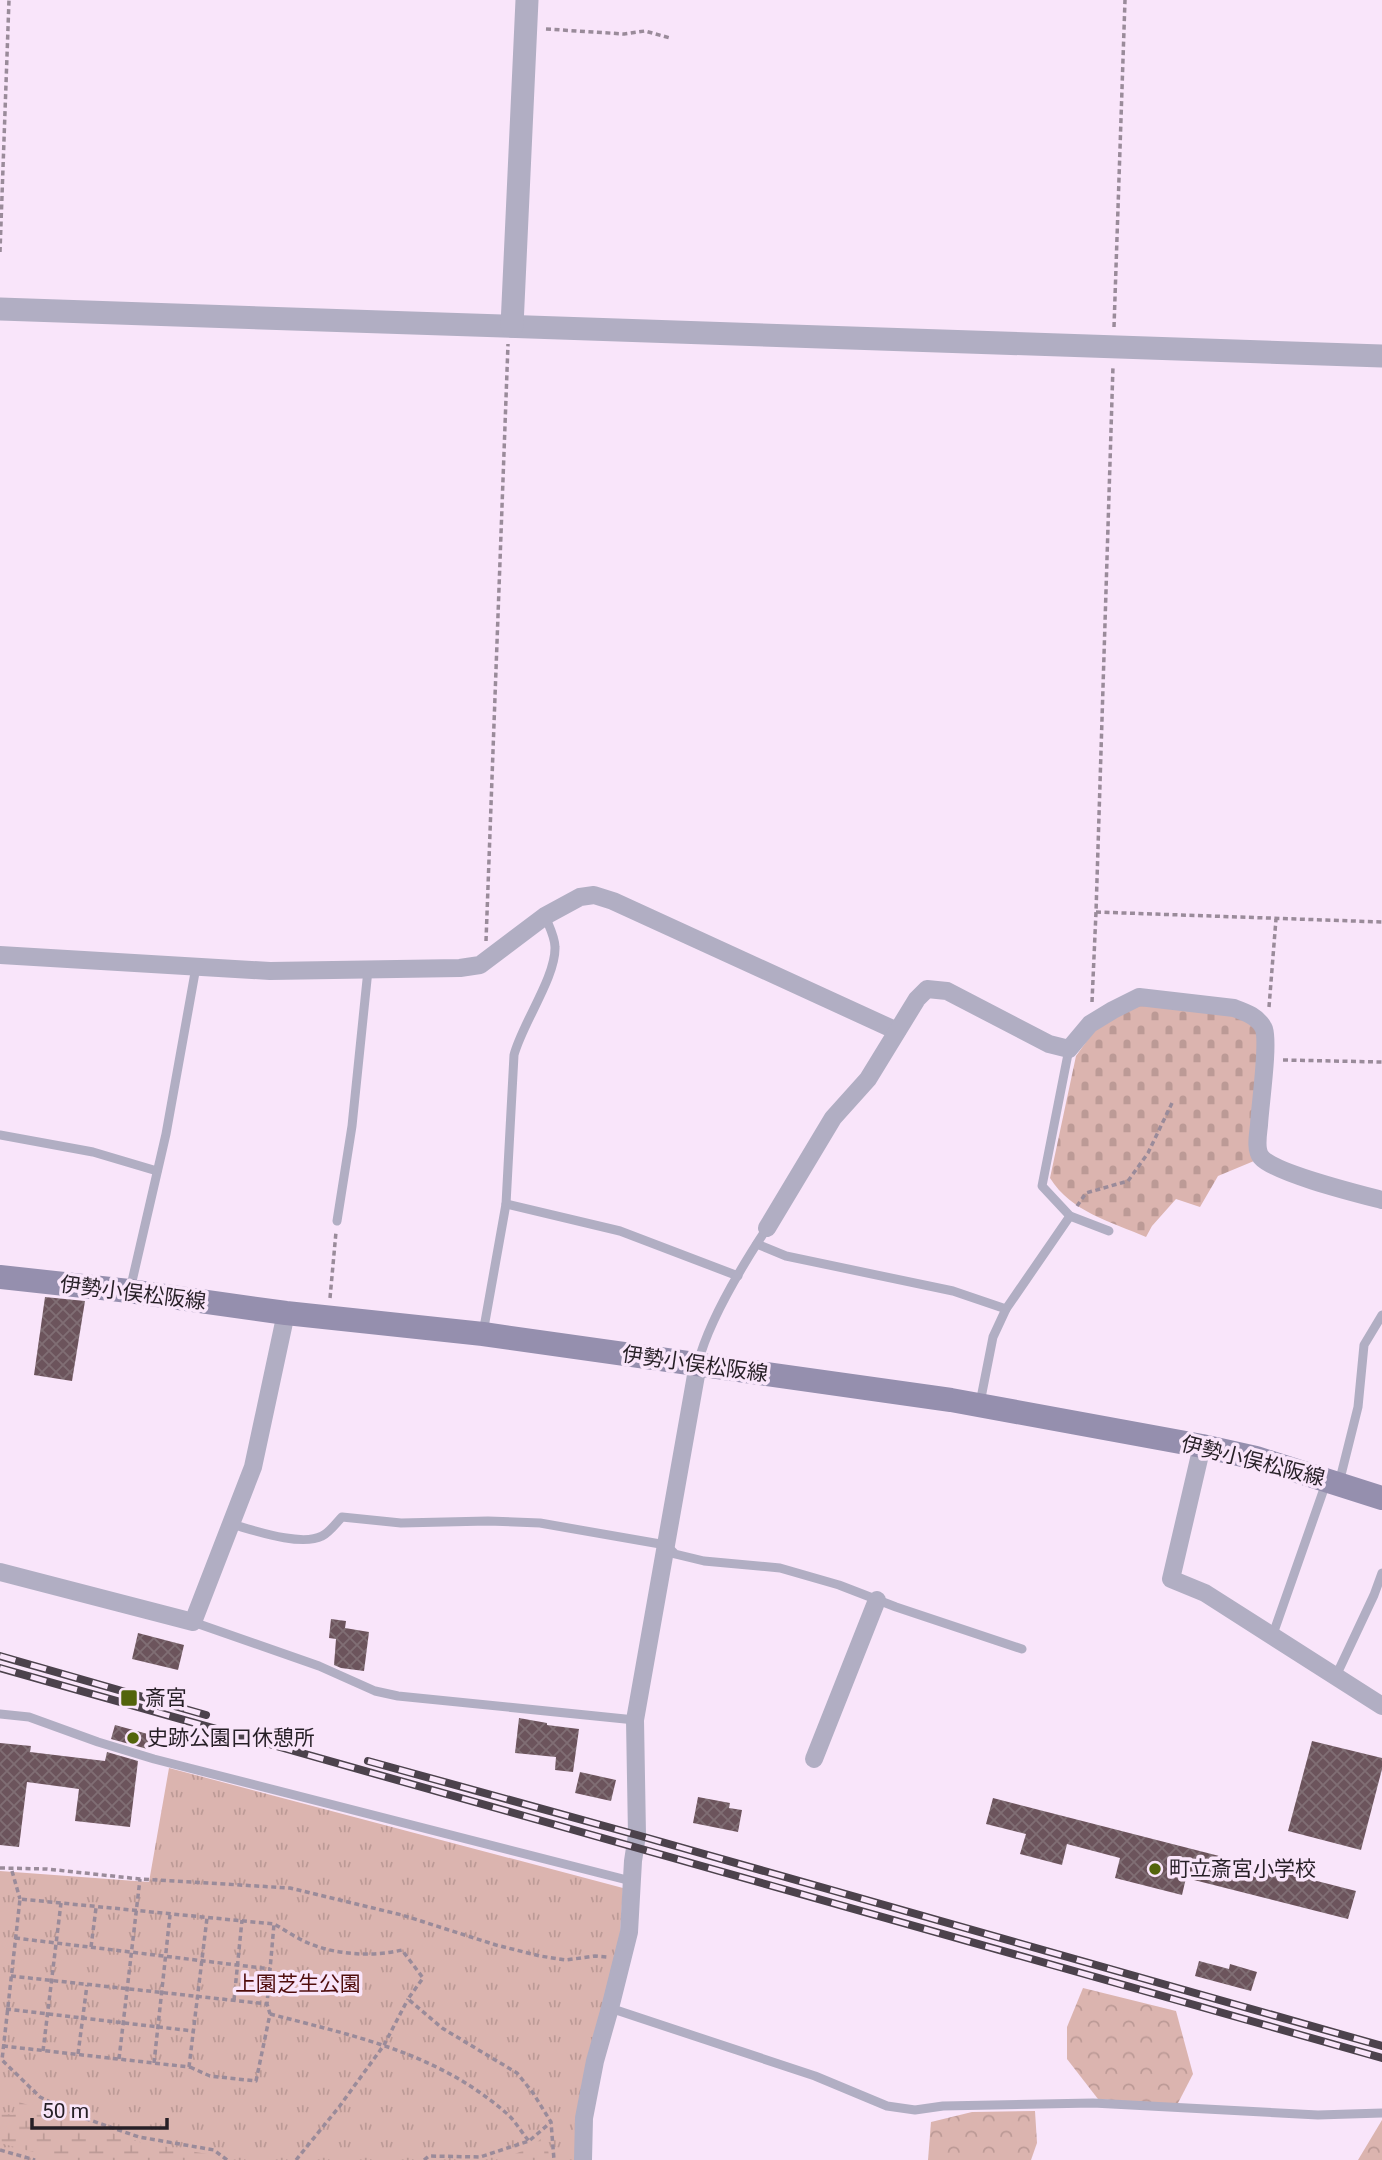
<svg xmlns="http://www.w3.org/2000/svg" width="1382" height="2160" font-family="Roboto,'Noto Sans JP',sans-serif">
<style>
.grass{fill:url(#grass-tufts)}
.forest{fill:url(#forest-crowns)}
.wetland{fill:url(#wetland-marsh)}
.cemetery{fill:url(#cemetery-stones)}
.building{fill:url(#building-cross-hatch)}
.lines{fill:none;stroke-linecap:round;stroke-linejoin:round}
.path{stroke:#9a8b9a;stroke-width:3.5;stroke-dasharray:5 3.5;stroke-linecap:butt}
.service{stroke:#b1aec3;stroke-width:9}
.minor{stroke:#b1aec3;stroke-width:18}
.tertiary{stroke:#b1aec3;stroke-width:23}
.secondary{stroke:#958fae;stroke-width:24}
.rail-casing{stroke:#4c424c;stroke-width:8}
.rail{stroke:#f9e5fa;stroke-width:5;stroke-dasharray:16;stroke-linecap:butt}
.poi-dot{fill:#53640c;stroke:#f9e5fa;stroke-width:2.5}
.labels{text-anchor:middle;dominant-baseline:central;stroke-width:7;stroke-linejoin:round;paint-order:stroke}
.street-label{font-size:21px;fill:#261f26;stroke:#f9e5fa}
.poi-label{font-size:21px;fill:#261f26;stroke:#f9e5fa;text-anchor:start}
.park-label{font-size:21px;fill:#4f0d0c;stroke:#f9e5fa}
</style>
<defs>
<pattern id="grass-tufts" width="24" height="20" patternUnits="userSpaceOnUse" patternTransform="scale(1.75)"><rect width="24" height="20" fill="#dbb4af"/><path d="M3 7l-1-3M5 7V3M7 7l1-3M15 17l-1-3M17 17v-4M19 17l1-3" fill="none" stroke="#bc9a96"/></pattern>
<pattern id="forest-crowns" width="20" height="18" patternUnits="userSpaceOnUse" patternTransform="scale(1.75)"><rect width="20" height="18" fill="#dbb4af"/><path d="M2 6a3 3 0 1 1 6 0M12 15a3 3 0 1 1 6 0" fill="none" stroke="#bc9a96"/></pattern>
<pattern id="wetland-marsh" width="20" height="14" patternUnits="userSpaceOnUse" patternTransform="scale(1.75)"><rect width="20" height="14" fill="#dbb4af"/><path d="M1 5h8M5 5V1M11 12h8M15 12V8" fill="none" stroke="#bc9a96"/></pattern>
<pattern id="cemetery-stones" width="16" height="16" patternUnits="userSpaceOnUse" patternTransform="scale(1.75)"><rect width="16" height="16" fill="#dbb4af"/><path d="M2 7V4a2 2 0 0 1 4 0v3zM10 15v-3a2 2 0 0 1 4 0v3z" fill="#bc9a96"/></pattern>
<pattern id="building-cross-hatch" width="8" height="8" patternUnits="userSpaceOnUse" patternTransform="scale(1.75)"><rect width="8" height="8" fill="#6c545c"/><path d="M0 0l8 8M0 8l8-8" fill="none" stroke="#806e74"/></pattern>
</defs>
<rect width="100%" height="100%" fill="#f9e5fa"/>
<path class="grass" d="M169,1768L623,1888L619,1950L576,2160H0V1871L149,1882Z"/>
<g class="forest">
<path d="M1083,1988L1176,2011L1193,2074L1177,2105L1098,2099L1067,2059V2027Z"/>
<path d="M1035,2111L1037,2143L1031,2160H928L931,2122L972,2112Z"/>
<path d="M1382,2120V2160H1358Z"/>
</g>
<g class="wetland">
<path d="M16,2101L139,2142L207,2154L216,2160H63L0,2143V2113L13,2115Z"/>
<path d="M547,2133L549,2160H500L532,2147Z"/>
</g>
<path class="cemetery" d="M1143,1002L1235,1013L1258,1028L1254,1161L1218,1176L1200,1207L1176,1199L1152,1226L1146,1237C1112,1222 1071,1212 1050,1178L1076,1056L1097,1027Z"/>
<g class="building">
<path d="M45,1297L85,1301L72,1381L34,1375Z"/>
<path d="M331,1619L346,1621L345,1628L369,1632L364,1671L341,1668L334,1665L336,1639L329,1638Z"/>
<path d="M138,1633L184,1645L178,1670L132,1659Z"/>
<path d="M519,1718L547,1723V1725L579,1729L573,1772L555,1770L556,1757L515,1753Z"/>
<path d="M115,1725L155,1736L151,1750L111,1739Z"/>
<path d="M1312,1741L1382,1758V1769L1361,1850L1288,1831Z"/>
<path d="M0,1743L31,1746L30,1752L105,1761L107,1752L138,1761L130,1827L75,1821L79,1789L27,1782L19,1847L0,1845Z"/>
<path d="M580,1772L616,1780L611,1801L575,1793Z"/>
<path d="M698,1797L730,1803L729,1808L742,1810L738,1832L693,1823Z"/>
<path d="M993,1798L1356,1891L1348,1919L1186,1878L1182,1895L1115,1878L1120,1858L1067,1844L1062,1865L1020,1854L1026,1834L986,1824Z"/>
<path d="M1199,1961L1229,1969L1230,1964L1257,1972L1251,1991L1195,1976Z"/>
</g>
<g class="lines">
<g class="path">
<path d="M546,29L624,34L645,31L670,38"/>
<path d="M0,252L9,0"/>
<path d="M1114,327L1125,0"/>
<path d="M1096,912L1382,922"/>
<path d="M486,941L508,344"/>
<path d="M1092,1002L1096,912L1113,366"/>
<path d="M1269,1007L1276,919"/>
<path d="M1283,1060L1382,1062"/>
<path d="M1077,1206L1086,1193L1128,1181L1148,1153L1172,1103"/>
<path d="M330,1298L336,1232"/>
<path d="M0,1868L47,1869L140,1879L290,1888L402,1915L496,1945L540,1956L566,1960L595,1956L607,1957"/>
<path d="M12,1871L20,1899"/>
<path d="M15,1938L270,1969"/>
<path d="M91,1947L96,1908"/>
<path d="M11,1976L267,2004"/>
<path d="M234,2000L242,1920"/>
<path d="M6,2009L193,2031"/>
<path d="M270,2014C355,2036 437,2053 505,2112C515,2120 521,2132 529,2141"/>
<path d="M3,2046L189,2067L207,1918"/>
<path d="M43,2051L61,1903"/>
<path d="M78,2054L87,1985"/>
<path d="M119,2059L140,1879"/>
<path d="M154,2063L170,1915"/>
<path d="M190,2067L210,2076L256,2081L270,2014L267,2004L274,1924"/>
<path d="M0,2150L35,2160"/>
<path d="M227,2160L214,2150L139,2137L81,2117L40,2097L2,2060L20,1899L274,1924C285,1930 296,1938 308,1943C336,1955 373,1957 402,1950L423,1978L408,1999L442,2028L517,2073L533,2093L551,2122L554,2160"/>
<path d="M296,2160L339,2107L384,2045L408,1999"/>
<path d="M424,2160L429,2156L480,2157L529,2141L550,2123"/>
</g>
<g class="service">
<path d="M1069,1049L1042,1186L1070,1216L1109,1231"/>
<path d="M0,1135L93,1152L157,1171"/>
<path d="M506,1204L620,1231L738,1276"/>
<path d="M337,1221L352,1126L368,970"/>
<path d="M757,1244L786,1256L953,1291L1006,1309"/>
<path d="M130,1290L166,1134L196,967"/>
<path d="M483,1333L506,1204L514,1055C522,1024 556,977 555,947C555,937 549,926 545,916"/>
<path d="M698,1363C709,1320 742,1266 767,1228"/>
<path d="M980,1403L993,1337L1006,1309L1070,1216"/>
<path d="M1339,1483L1358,1407L1364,1345L1382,1315"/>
<path d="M231,1524C253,1530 301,1547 322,1536C329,1533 336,1523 342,1517L401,1523L488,1521L540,1523L666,1545L675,1554L704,1561L780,1568L839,1585L896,1607L1022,1649"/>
<path d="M193,1622L319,1666L375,1691L398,1696L635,1720"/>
<path d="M1272,1637L1326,1483"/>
<path d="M1335,1678L1374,1595L1382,1573"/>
<path d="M0,1714L29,1717L98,1742L154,1759L631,1881"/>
<path d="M610,2008L815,2076L887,2106L915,2110L943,2106L1093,2103L1318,2115L1382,2113"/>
</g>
<g class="minor">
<path d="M0,955L270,971L460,968L480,965L545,916L580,897L594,895L613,901L897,1031"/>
<path d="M767,1228L833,1118L868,1079L917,999L927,989L947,991L1049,1044L1069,1049L1090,1024L1113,1010L1139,997L1234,1008C1245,1012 1259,1017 1264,1029C1269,1045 1260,1105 1259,1125C1258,1135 1255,1149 1261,1157C1274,1173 1359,1194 1382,1200"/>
<path d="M1202,1446L1171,1579L1205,1593L1382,1706"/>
<path d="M0,1572L193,1622L253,1467L286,1313"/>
<path d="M814,1759L877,1600"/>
<path d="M583,2160L584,2118L595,2061L610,2008L629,1932L633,1861L637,1835L635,1720L698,1364"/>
</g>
<g class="tertiary">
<path d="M0,309L1382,356"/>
<path d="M512,326L527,0"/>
</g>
<path class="secondary" d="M0,1277L129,1291L286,1313L483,1334L951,1400L1202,1446L1256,1458L1382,1498"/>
<defs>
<g id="rail">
<path d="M0,1656L206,1715"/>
<path d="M0,1668L1382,2058"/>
<path d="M368,1761L637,1835L1382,2046"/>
</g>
</defs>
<use href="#rail" class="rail-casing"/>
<use href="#rail" class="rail"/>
</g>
<g class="poi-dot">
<rect x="120" y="1689" width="18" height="18" rx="3.5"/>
<circle cx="133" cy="1738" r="7"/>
<circle cx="1155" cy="1869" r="7"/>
</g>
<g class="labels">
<g class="street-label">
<text transform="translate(133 1293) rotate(7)">伊勢小俣松阪線</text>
<text transform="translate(695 1364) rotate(8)">伊勢小俣松阪線</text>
<text transform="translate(1253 1461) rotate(14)">伊勢小俣松阪線</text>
</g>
<g class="poi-label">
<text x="145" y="1698">斎宮</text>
<text x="147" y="1738">史跡公園口休憩所</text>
<text x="1169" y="1869">町立斎宮小学校</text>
</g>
<g class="park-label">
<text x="298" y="1984">上園芝生公園</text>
</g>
</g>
<path d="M32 2118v10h135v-10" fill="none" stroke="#261f26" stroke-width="3.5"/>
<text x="42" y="2118" font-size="21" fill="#261f26" stroke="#f9e5fa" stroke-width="5" paint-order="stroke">50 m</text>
</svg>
